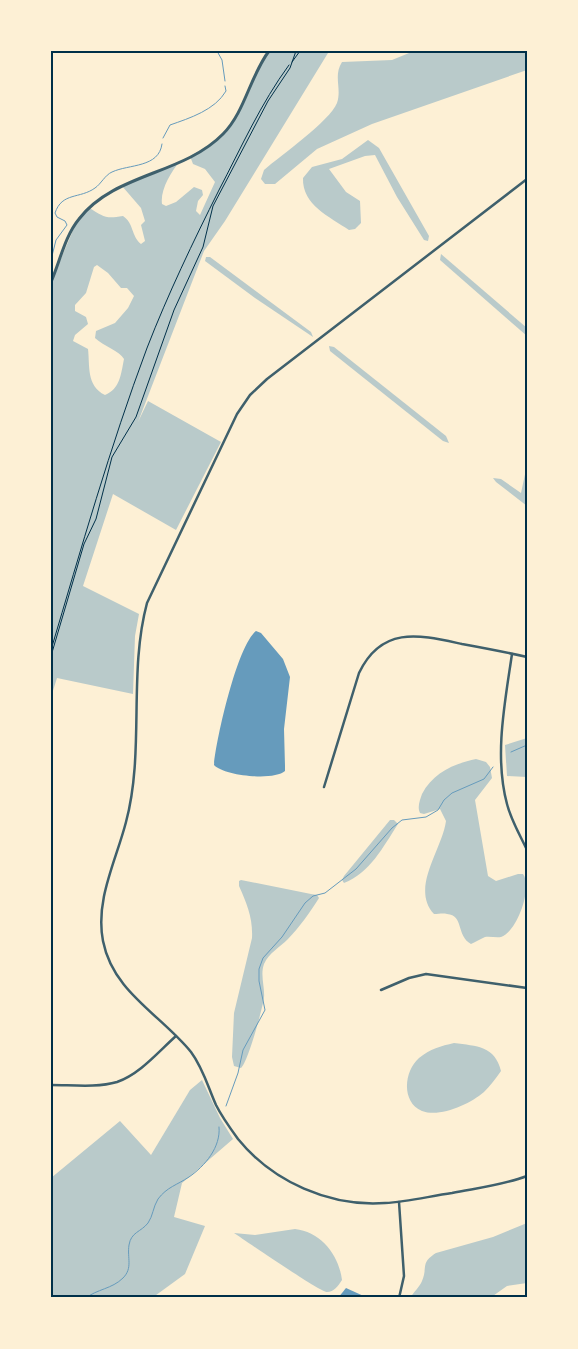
<svg xmlns="http://www.w3.org/2000/svg" width="578" height="1349" font-family="Commissioner,sans-serif">
<style>
.green{fill:#b9caca;fill-rule:evenodd}
.water{fill:#669bbc}
.lines{fill:none;stroke-linecap:round;stroke-linejoin:round}
.stream{stroke:#669bbc;stroke-width:1}
.path{stroke:#003049;stroke-width:1}
.minor{stroke:#3f606c;stroke-width:2.5}
.tertiary{stroke:#3f606c;stroke-width:3}
.neatline{fill:none;stroke:#003049;stroke-width:2}
</style>
<rect width="100%" height="100%" fill="#fdf0d5"/>
<g class="green">
<path d="M269,51L328,53L225,221L204,251L138,422L148,401L221,442L176,530L113,494L83,586L139,614L135,636L133,694L57,678L51,697V282L77,221L88,207C104,217 105,219 123,216C134,223 131,236 141,244L145,241L141,225L145,221L141,208L122,186L180,161C171,172 160,190 162,204L166,206L176,202L194,187L202,190L203,195L198,201L196,211L200,215L215,182L205,169L193,164L190,156C207,147 223,137 234,119C248,97 253,72 269,51ZM97,265L108,273L121,288H127L134,296L128,308L115,323L96,331L95,338C103,346 120,351 124,359C121,374 120,389 105,395C86,386 90,365 88,349L73,341L75,335L88,324L86,317L75,311V305L86,293L94,267Z"/>
<path d="M414,51H527V70L372,124L317,149L275,184H265L261,179L264,170C280,156 330,121 337,103C342,88 333,76 342,62L392,60Z"/>
<path d="M368,140L379,148L429,236L428,241L424,240L397,197L375,155L365,156L329,169L346,192L360,201L361,223L355,229L349,230C330,217 302,205 303,178L312,167L342,159Z"/>
<path d="M441,254L527,328V336L440,260Z"/>
<path d="M206,257H210L311,332L313,337L255,298L205,261Z"/>
<path d="M329,346L334,347L446,436L449,443L443,441L330,351Z"/>
<path d="M527,465V506L496,482L493,478L501,479L521,493Z"/>
<path d="M527,738V777L507,776L505,745Z"/>
<path d="M476,759L486,762L490,767L492,778L475,800L488,876L496,881L518,874H523C533,887 517,932 501,937C496,938 490,936 485,937C480,939 476,942 471,944C456,936 464,915 447,914C443,913 439,914 434,914C410,888 442,850 446,821L440,809L424,814L420,813C417,807 420,800 422,794C433,773 453,764 476,759Z"/>
<path d="M390,820H394L398,824C383,847 370,873 344,883L342,880L344,876Z"/>
<path d="M241,880L311,894L317,895L319,898C311,911 299,928 288,939C280,947 269,953 264,964C260,975 265,987 264,998C262,1010 248,1062 241,1068L234,1066L232,1057L234,1013L252,938C253,918 247,904 239,886V881Z"/>
<path d="M454,1043C477,1046 495,1046 501,1071C496,1078 490,1086 484,1092C470,1104 440,1118 422,1111C401,1102 404,1071 419,1058C430,1049 441,1046 454,1043Z"/>
<path d="M202,1080L220,1118L233,1139L182,1183L174,1217L205,1226L185,1274L152,1298H51V1178L120,1121L151,1155L190,1090Z"/>
<path d="M527,1223V1283L507,1286L490,1298H410C414,1292 420,1286 422,1281C428,1267 420,1263 436,1253L493,1237Z"/>
<path d="M295,1229C321,1232 339,1255 342,1280C338,1286 334,1292 327,1292C320,1292 246,1241 234,1233L255,1235Z"/>
</g>
<g class="water">
<path d="M256,631L261,633L283,659L290,677L284,729L285,766V771C274,781 224,776 214,765C216,740 237,646 256,631Z"/>
<path d="M346,1288L368,1298H338Z"/>
</g>
<g class="lines">
<g class="stream">
<path d="M217,51L222,60L225,81"/>
<path d="M163,138L170,125C190,118 215,110 226,91L225,86"/>
<path d="M51,260L56,240L67,225L65,221L57,217L55,213C62,192 80,199 95,188C101,184 105,175 112,172C129,164 159,168 162,144"/>
<path d="M511,752L527,745"/>
<path d="M226,1106L238,1073L243,1050L265,1010L259,981V969L263,958L282,937L305,903L313,896L325,893L356,869L392,828L402,820L426,817L438,810L444,800L452,793L484,779L493,767"/>
<path d="M86,1298C97,1289 112,1289 123,1278C133,1268 127,1258 129,1245C131,1232 141,1232 148,1223C153,1216 153,1207 158,1199C167,1187 177,1185 189,1177C205,1166 221,1147 219,1127"/>
</g>
<g class="path">
<path d="M292,62L300,51"/>
<path d="M51,650C81,549 110,447 147,348C168,294 193,242 219,190C241,148 261,103 289,65"/>
<path d="M51,656L84,544L96,519L112,457L136,417L174,310L203,247L213,206L268,101L290,68L296,51"/>
</g>
<g class="minor">
<path d="M527,179L267,379L250,395L237,414L147,603C128,674 145,751 126,822C116,861 95,900 103,941C113,992 160,1014 191,1052C203,1068 208,1087 216,1105C222,1117 230,1128 238,1139C273,1182 330,1207 385,1203C408,1202 430,1196 452,1193C477,1188 503,1185 527,1176"/>
<path d="M512,654C505,702 494,756 507,804C511,820 520,835 527,850"/>
<path d="M324,787L359,673C382,625 420,635 462,644C484,648 505,652 527,657"/>
<path d="M381,990L409,978L426,974L527,988"/>
<path d="M51,1085C72,1085 97,1088 117,1082C140,1074 158,1052 176,1036"/>
<path d="M399,1298L404,1276L399,1202"/>
</g>
<path class="tertiary" d="M51,282C60,261 65,236 79,219C114,173 183,175 223,134C245,112 250,76 269,51"/>
</g>
<rect width="578" height="1349" fill="none" stroke="#fdf0d5" stroke-width="105"/>
<rect x="52" y="52" width="474" height="1244" class="neatline"/>
</svg>
